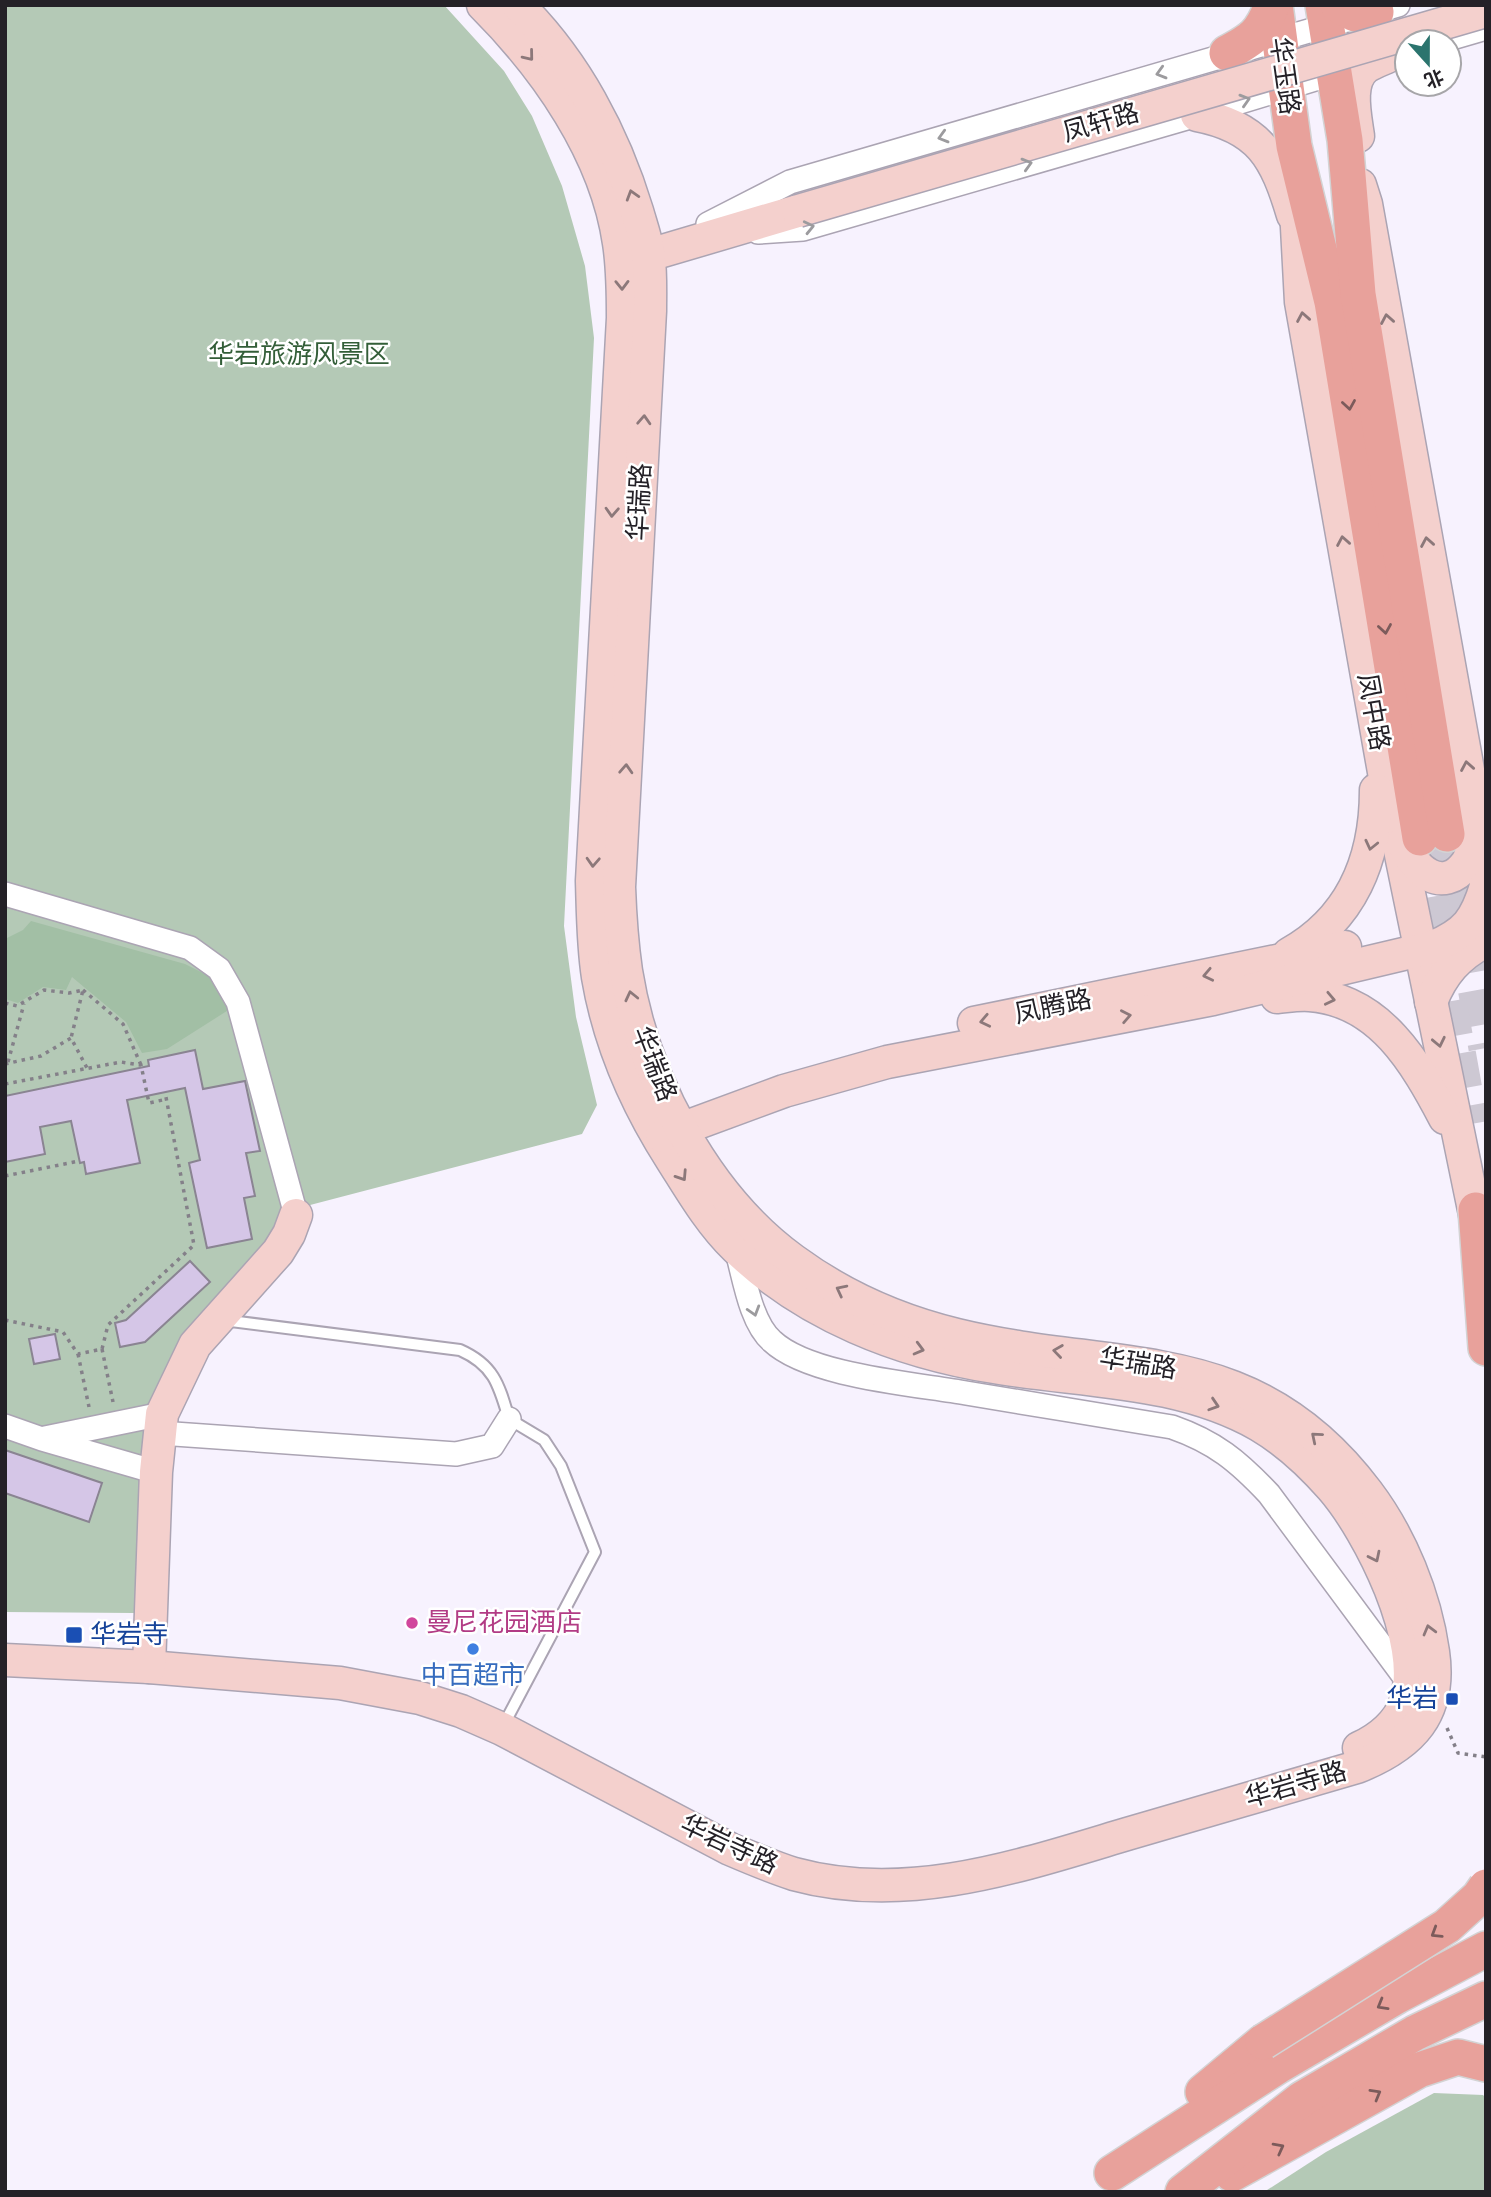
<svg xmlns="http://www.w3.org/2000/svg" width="1491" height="2197" font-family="Signika,'Noto Sans SC',sans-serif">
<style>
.green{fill:#b4c9b6}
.forest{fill:#a2bfa5}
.building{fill:#d5c6e7;stroke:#8a8492;stroke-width:2}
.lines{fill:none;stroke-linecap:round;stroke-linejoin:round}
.primary-tunnel{stroke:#cdc8d3;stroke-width:35;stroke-dasharray:35 18;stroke-linecap:butt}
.lane-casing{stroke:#aba4b3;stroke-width:14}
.street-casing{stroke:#aba4b3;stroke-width:26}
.secondary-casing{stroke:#aba4b3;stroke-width:35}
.primary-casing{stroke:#d3d3d4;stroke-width:38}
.path{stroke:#848089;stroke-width:3.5;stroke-dasharray:3.5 5;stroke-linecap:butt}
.lane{stroke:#fff;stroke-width:10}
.street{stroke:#fff;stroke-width:23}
.secondary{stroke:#f4d0cd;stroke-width:32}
.primary{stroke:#e8a19b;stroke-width:35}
.secondary-bridge-casing{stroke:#aba4b3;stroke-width:35;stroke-linecap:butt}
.primary-bridge-casing{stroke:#d3d3d4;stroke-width:38;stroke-linecap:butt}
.secondary-bridge{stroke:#f4d0cd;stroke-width:32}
.primary-bridge{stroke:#e8a19b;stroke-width:35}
.oneway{stroke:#8c787a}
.oneway2{stroke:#9c9b9e}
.oneway3{stroke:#7c5b5b}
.hotel-dot{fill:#d1479c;stroke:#fff;stroke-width:2.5}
.transit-dot{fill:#1a4fb4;stroke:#fff;stroke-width:2.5}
.shop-dot{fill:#3f7fe0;stroke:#fff;stroke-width:2.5}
.labels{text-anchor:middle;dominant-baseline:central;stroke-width:5;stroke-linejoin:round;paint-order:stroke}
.street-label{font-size:26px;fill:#242127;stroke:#fff}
.park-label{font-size:26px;fill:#335e38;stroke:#fff}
.hotel-label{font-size:26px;fill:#b23c85;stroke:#fff;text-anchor:start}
.transit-label{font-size:26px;fill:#164399;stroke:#fff;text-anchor:start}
.shop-label{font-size:26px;fill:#366cbe;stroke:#fff}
</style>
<rect width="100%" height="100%" fill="#f7f2fe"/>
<g class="green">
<path d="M5,5H444L504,71L532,116L562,186L585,266L594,338L564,926L576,1017L597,1105L582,1134L291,1210L183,1342L156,1396L134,1613L5,1612Z"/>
<path d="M1434,2093L1483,2095L1486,2098V2192H1264L1326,2152Z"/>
</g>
<path class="forest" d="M31,921L185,964L209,976L230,1009L167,1049L142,1053L126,1022L72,977L66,990L43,987L18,1003L5,999V939L23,930Z"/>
<g class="building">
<path d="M195,1050L203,1089L245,1081L260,1151L246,1153L255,1196L244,1198L252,1239L207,1248L189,1163L200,1160L185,1088L127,1100L140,1163L86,1174L84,1162L80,1163L71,1121L40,1127L45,1154L5,1162V1096L149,1066L148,1060Z"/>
<path d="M190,1261L210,1282L145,1342L120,1347L115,1323L126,1320Z"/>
<path d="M55,1334L60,1359L34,1364L29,1339Z"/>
<path d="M5,1450L102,1483L89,1522L5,1493Z"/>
</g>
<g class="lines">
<g class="primary-tunnel">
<path d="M1447,834L1486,1048"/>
<path d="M1421,845L1471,1124"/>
</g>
<defs>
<path id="lane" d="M223,1320L460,1350C494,1365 499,1385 509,1419L544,1440L561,1466L595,1552L502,1728"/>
<g id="street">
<path d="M1438,42L1486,28"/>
<path d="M708,224L790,182L1398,5"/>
<path d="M758,232L803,229L1197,115L1407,51"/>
<path d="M5,894L190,948L219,969L238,1002L296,1215"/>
<path d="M736,1248C744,1275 750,1322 772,1341C809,1376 915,1384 966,1393C1035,1404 1103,1416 1172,1427C1215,1442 1238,1461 1269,1494L1409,1683"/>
<path d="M5,1426L42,1439L156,1472"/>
<path d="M160,1433L456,1454L492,1446L509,1419"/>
<path d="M45,1438L162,1414"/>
</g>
<g id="secondary">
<path d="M483,5C546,68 606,153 619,243C623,268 623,293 623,318L592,881C593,913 593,945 598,977C609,1042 636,1104 672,1160C691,1190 710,1223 736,1248C805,1315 900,1352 994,1367C1083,1382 1178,1379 1259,1425C1286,1441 1311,1464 1332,1488C1370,1532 1425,1642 1406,1701C1399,1723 1379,1739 1359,1748"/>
<path d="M1197,115C1260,127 1276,158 1293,215"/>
<path d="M1358,136C1355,115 1347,81 1366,67C1372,63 1380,60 1387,57"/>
<path d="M1360,185L1366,204L1477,820L1486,882"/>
<path d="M1295,190L1301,302L1384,772L1479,1234"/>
<path d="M649,255L798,211"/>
<path d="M1404,842C1412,870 1443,895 1466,864C1473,855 1474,843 1475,832"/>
<path d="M1289,954C1352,919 1376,859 1376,790"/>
<path d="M1277,997C1288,996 1299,994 1310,995C1380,1000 1416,1063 1445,1118"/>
<path d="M1431,1002C1442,974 1458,955 1486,941"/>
<path d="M974,1023L1345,947"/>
<path d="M662,1136L784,1091L887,1062L1213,999L1433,947C1466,933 1476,920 1486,886"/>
<path d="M5,1660L149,1667L340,1683L420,1698L461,1711L502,1729L730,1849C751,1858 772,1867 794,1874C907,1905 1020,1866 1127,1834C1204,1812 1280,1789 1357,1767C1412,1745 1442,1714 1433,1652C1425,1596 1401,1537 1367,1492C1253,1340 1118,1374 957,1335C899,1321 842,1296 793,1260C705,1196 643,1078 626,971C622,943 620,915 619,887L650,311C650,292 651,271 648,252C646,239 641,225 637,211C614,135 575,61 518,5"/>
<path d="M149,1667L156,1472L162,1414L195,1345L278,1252L289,1234L296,1215"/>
</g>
<g id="primary">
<path d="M1275,5L1294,146L1332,302L1420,838"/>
<path d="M1323,5L1345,140L1358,294L1447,834"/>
<path d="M1338,5L1355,14L1376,12"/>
<path d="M1227,53C1253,39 1261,34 1272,5"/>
<path d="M1476,1210L1486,1348"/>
<path d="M1203,2092L1263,2042"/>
<path d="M1112,2173L1278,2066L1397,1996L1486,1949"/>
<path d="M1232,2174L1419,2070L1458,2057L1486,2064"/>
<path d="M1183,2192L1302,2099L1415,2033L1486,1999"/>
</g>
</defs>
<use href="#lane" class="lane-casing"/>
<use href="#street" class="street-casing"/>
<use href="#secondary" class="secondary-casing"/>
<use href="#primary" class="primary-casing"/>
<g class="path">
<path d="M83,990L123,1024L141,1065"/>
<path d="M5,1003L17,1006L44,990L69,993L83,990L71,1038"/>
<path d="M8,1062L24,1004"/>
<path d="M5,1064L41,1056L71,1038L87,1068"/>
<path d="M5,1084L121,1062L141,1065L149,1103L167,1099"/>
<path d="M5,1176L79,1161"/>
<path d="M5,1320L63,1332L78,1354L102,1349L108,1325L194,1245L165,1092"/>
<path d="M102,1349L113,1402"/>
<path d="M78,1354L89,1407"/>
<path d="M1447,1728L1458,1753L1486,1757"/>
</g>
<use href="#lane" class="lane"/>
<use href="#street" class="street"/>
<use href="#secondary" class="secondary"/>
<use href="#primary" class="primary"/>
<defs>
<path id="secondary-bridge" d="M798,211L1486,11"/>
<path id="primary-bridge" d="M1263,2042L1447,1926L1479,1897L1486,1887"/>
</defs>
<use href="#secondary-bridge" class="secondary-bridge-casing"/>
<use href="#primary-bridge" class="primary-bridge-casing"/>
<use href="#secondary-bridge" class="secondary-bridge"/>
<use href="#primary-bridge" class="primary-bridge"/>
</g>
<defs><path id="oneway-chevron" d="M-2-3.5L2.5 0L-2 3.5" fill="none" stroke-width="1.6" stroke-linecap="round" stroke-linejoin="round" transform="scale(1.75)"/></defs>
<g class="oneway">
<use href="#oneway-chevron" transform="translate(529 56) rotate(51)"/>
<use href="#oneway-chevron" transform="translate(632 195) rotate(-107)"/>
<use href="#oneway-chevron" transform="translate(622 285) rotate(89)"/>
<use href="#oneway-chevron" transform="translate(1303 317) rotate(-100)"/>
<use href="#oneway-chevron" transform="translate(1387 319) rotate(-100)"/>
<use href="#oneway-chevron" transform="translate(644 420) rotate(-87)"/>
<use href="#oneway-chevron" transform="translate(612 512) rotate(93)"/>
<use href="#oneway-chevron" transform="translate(1343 541) rotate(-100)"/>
<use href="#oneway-chevron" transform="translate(1427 542) rotate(-100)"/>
<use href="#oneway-chevron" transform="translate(1467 766) rotate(-100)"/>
<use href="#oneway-chevron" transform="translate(626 769) rotate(-87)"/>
<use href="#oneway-chevron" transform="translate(1371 845) rotate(103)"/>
<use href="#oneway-chevron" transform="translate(593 862) rotate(93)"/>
<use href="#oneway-chevron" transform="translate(1208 975) rotate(168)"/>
<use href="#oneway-chevron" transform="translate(631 996) rotate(-103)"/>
<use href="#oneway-chevron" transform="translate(1330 999) rotate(12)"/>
<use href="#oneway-chevron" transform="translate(1126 1016) rotate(-11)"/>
<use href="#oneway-chevron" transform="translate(985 1021) rotate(168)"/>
<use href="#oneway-chevron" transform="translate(1439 1042) rotate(78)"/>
<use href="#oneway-chevron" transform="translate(682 1176) rotate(57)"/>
<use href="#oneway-chevron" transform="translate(841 1290) rotate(-153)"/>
<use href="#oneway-chevron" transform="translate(919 1349) rotate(15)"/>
<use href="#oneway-chevron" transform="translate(1058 1351) rotate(-172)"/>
<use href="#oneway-chevron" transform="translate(1214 1405) rotate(18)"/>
<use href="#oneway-chevron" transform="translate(1316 1437) rotate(-140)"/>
<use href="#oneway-chevron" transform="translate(1375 1557) rotate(64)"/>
<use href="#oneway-chevron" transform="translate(1429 1630) rotate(-105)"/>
</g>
<g class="oneway2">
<use href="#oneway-chevron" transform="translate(1161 73) rotate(164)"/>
<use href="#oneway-chevron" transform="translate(1245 100) rotate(-17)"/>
<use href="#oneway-chevron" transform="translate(943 137) rotate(164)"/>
<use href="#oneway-chevron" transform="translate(1027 164) rotate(-16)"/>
<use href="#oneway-chevron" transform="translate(809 227) rotate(-13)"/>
<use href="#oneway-chevron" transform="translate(754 1311) rotate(73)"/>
</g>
<g class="oneway3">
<use href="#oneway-chevron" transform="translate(1349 405) rotate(81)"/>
<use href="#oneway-chevron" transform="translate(1385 629) rotate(81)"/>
<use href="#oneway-chevron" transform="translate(1436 1933) rotate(148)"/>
<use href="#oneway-chevron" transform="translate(1382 2005) rotate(150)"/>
<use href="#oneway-chevron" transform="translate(1376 2094) rotate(-30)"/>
<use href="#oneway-chevron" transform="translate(1279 2148) rotate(-28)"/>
</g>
<circle class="hotel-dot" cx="412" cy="1623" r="7"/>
<g class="transit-dot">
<rect x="65" y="1626" width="18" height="18" rx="3.5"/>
<rect x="1445" y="1692" width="14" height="14" rx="3.5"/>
</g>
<circle class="shop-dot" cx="473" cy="1649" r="7"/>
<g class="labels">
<g class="street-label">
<text transform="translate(1284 76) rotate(82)">华玉路</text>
<text transform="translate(1101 123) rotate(-16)">凤轩路</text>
<text transform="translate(640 502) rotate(-87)">华瑞路</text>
<text transform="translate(1373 712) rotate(80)">凤中路</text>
<text transform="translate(1053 1007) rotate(-12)">凤腾路</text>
<text transform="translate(654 1064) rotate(69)">华瑞路</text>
<text transform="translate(1138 1364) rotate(9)">华瑞路</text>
<text transform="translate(1296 1785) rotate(-16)">华岩寺路</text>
<text transform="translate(729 1845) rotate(25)">华岩寺路</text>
</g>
<g class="park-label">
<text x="299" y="355">华岩旅游风景区</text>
</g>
<g class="hotel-label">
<text x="426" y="1623">曼尼花园酒店</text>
</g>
<g class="transit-label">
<text x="90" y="1635">华岩寺</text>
<text x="1438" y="1699" text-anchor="end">华岩</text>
</g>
<g class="shop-label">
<text x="473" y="1676">中百超市</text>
</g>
</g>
<rect width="1491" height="2197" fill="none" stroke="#242127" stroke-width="14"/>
<g transform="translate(1428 63) rotate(159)"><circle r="33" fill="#ffffff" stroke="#a7a6a9" stroke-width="2"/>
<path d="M0-5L12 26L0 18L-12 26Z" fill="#2b746e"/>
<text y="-10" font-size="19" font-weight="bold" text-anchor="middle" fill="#242127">北</text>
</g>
</svg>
